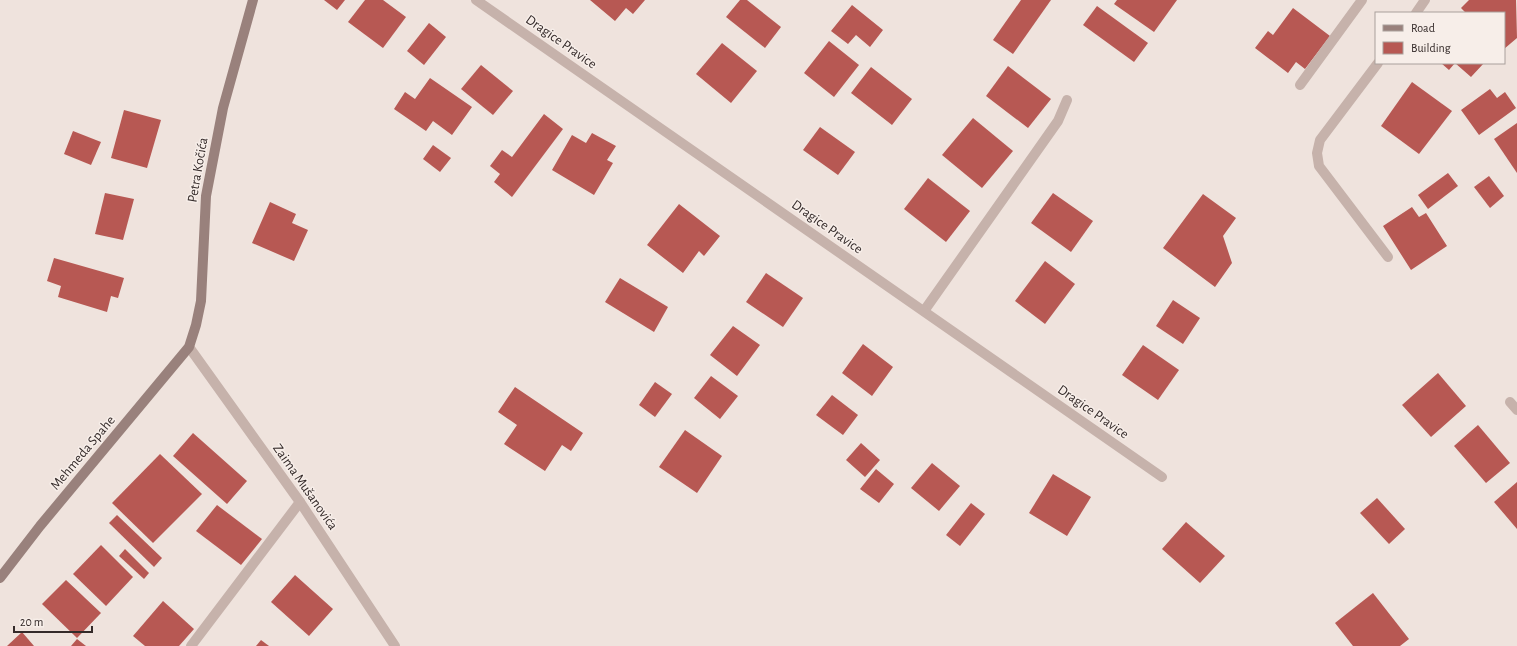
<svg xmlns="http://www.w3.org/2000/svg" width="1517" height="646" font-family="'Alegreya Sans',sans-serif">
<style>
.building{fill:#b75853}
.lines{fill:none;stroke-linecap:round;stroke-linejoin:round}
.lane{stroke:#c6b2ab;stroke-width:10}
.street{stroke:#c6b2ab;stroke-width:10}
.secondary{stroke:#99817c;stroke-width:10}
.labels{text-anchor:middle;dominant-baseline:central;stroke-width:3;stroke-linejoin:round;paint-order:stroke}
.street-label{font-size:14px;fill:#342a29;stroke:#f7eee9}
</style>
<rect width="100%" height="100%" fill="#efe3dd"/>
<g class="building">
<path d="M324,0H345L337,10Z"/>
<path d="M365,0H383L406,17L383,48L348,22Z"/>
<path d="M590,0H645L633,14L626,8L615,21Z"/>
<path d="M740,0H747L781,27L765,48L726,17Z"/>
<path d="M1021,0H1051L1013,54L993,40Z"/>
<path d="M1117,0H1177L1154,32L1114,4Z"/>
<path d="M1469,0H1516L1517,38L1504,49V13H1466L1461,8Z"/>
<path d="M852,5L883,30L870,47L856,35L848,44L831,31Z"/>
<path d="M1097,6L1148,43L1134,62L1083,25Z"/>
<path d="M1293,8L1330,36L1305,69L1296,62L1288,73L1255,48L1268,31L1273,35Z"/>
<path d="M429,23L446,37L424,65L407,51Z"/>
<path d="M829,41L859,65L834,97L804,73Z"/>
<path d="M722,43L757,71L731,103L696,74Z"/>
<path d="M1441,63H1484L1471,77L1455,63L1449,70Z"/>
<path d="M481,65L513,91L493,115L461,89Z"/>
<path d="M1008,66L1051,99L1028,128L986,96Z"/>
<path d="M871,67L912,99L892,125L851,93Z"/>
<path d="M430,78L472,107L452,135L433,121L426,131L394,109L405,92L415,99Z"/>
<path d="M1412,82L1452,111L1419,154L1381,126Z"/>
<path d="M1490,89L1497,98L1505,92L1516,108L1479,135L1461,110Z"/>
<path d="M124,110L161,120L147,168L111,158Z"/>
<path d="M544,114L563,129L512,197L494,182L500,174L490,166L502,150L512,157Z"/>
<path d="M973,118L1013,151L982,188L942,155Z"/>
<path d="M1517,123V173L1494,139Z"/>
<path d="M820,127L855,152L838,175L803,150Z"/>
<path d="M73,131L101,142L91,165L64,154Z"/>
<path d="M592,133L616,146L607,160L613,163L594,195L552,170L572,135L586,143Z"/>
<path d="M433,145L451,158L440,172L423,159Z"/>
<path d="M1448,173L1458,186L1428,209L1418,195Z"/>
<path d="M1489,176L1504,196L1490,208L1474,187Z"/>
<path d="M928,178L970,211L946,242L904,209Z"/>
<path d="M105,193L134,199L123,240L95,234Z"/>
<path d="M1053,193L1093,221L1071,252L1031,223Z"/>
<path d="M1203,194L1236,218L1223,236L1232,263L1215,287L1163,248Z"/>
<path d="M270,202L296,214L292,223L308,230L294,261L252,243Z"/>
<path d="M679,204L720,236L704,256L699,251L683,273L647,245Z"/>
<path d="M1412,207L1419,217L1426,213L1447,246L1411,270L1383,226Z"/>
<path d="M54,258L124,278L118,298L111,296L107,312L58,297L61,286L47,281Z"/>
<path d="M1045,261L1075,284L1045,324L1015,301Z"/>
<path d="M766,273L803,298L783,327L746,302Z"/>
<path d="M620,278L668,307L654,332L605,302Z"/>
<path d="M1173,300L1200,318L1183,344L1156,326Z"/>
<path d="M733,326L760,345L737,376L710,355Z"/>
<path d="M863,344L893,367L872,396L842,373Z"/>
<path d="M1143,345L1179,370L1158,400L1122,375Z"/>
<path d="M1438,373L1466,406L1431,437L1402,405Z"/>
<path d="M711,376L738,396L720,419L694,398Z"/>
<path d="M655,382L672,394L655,417L639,405Z"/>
<path d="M515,387L583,433L571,451L562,445L545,471L504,444L517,425L498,412Z"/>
<path d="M832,395L858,415L843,435L816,415Z"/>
<path d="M1478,425L1510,463L1486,483L1454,446Z"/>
<path d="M685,430L722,456L697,493L659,467Z"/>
<path d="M193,433L247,481L227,504L173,456Z"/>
<path d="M861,443L880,460L865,477L846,460Z"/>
<path d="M160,454L202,494L153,543L112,503Z"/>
<path d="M932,463L960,486L939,511L911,488Z"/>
<path d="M876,469L894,484L879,503L860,489Z"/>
<path d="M1053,474L1091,497L1067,536L1029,513Z"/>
<path d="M1517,482V529L1494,502Z"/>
<path d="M1377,498L1405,529L1389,544L1360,513Z"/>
<path d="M971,503L985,514L960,546L946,535Z"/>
<path d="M217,505L262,539L241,565L196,531Z"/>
<path d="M117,515L162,558L154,567L109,523Z"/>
<path d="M1186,522L1225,556L1200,583L1162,549Z"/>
<path d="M101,545L133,577L106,606L73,574Z"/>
<path d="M125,549L149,573L144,579L119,556Z"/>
<path d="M295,575L333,609L309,636L271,602Z"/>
<path d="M66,580L101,613L77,638L42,604Z"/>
<path d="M1373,593L1409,639L1400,646H1353L1335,623Z"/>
<path d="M163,601L194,629L179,646H145L133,636Z"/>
<path d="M22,632L34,646H7Z"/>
<path d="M77,639L86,646H71Z"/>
<path d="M261,640L269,646H256Z"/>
</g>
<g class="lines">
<path class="lane" d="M924,311L1058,121L1067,100"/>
<g class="street">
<path d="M476,0L1162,477"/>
<path d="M1416,13L1425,0"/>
<path d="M1378,63L1320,140L1317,153L1319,166L1388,257"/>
<path d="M1300,85L1362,0"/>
<path d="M189,347L300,502L395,646"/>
<path d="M1510,402L1517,410"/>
<path d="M191,646L300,502"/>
</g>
<path class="secondary" d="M0,578L40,526L189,347L196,325L201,301L206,196L223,108L253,0"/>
</g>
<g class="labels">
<g class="street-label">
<text transform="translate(561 42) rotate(35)">Dragice Pravice</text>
<text transform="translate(198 170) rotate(-80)">Petra Kočića</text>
<text transform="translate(827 227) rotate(35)">Dragice Pravice</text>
<text transform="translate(1093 412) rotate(35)">Dragice Pravice</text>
<text transform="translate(83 453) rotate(-50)">Mehmeda Spahe</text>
<text transform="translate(305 487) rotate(55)">Zaima Mušanovića</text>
</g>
</g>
<rect x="1375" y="12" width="130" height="52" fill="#f7eee9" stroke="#a9a09c"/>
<rect x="1383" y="25" width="20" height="6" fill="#99817c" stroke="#a9a09c"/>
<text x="1411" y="32" font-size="12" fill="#342a29">Road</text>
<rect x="1383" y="42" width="20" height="12" fill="#b75853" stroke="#a9a09c"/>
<text x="1411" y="52" font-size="12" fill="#342a29">Building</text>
<path d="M14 626v6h78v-6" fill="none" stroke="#342a29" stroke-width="2"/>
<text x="20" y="626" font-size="12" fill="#342a29" stroke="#f7eee9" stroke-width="3" paint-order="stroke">20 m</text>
</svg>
